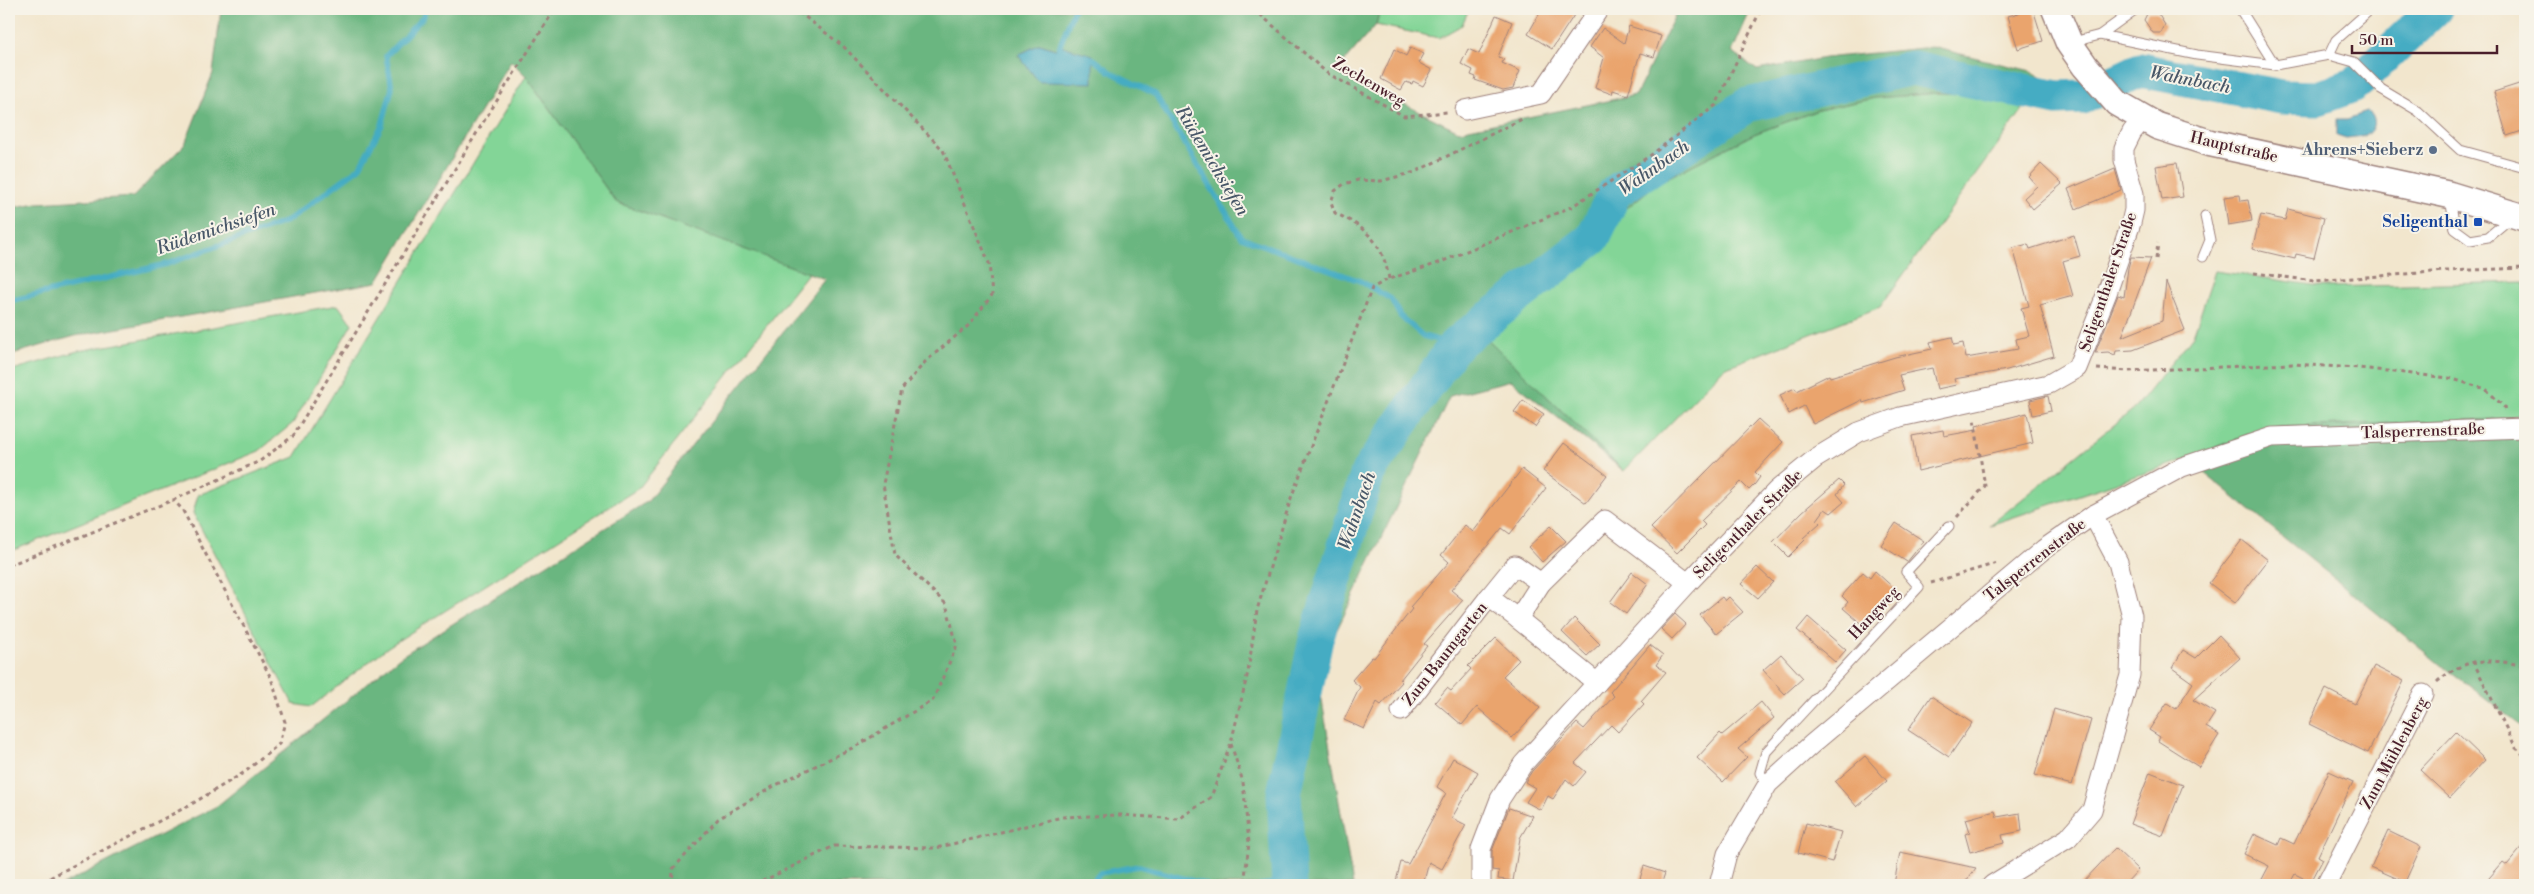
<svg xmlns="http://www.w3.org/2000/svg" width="2534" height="894" font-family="'Libre Bodoni',serif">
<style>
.green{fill:#83d597;stroke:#667a61}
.forest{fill:#6ab680;stroke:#5a6a56;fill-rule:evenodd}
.water{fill:#44acc3;stroke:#476677}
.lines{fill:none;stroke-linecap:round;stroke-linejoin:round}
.stream{stroke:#44acc3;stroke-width:5.5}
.river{stroke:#44acc3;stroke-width:35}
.building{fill:#eaa46d}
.lane-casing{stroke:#9e827c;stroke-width:11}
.street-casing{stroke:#9e827c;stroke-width:21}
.secondary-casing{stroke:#9e827c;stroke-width:29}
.path{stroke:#9e827c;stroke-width:3;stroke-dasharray:4 4;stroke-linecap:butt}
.lane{stroke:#fff;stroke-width:9}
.street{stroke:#fff;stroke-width:19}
.secondary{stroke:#fff;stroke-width:26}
.service-dot{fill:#5c6f8a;stroke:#f7f3e8;stroke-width:2}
.transit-dot{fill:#1a4fb4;stroke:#f7f3e8;stroke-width:2}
.labels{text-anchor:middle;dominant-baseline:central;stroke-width:4;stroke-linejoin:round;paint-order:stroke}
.street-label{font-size:16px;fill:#4a1f2b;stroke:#f7f3e8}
.service-label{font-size:16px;font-weight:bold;fill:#4e5e75;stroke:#f7f3e8;text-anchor:end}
.transit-label{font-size:16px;font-weight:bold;fill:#164399;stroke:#f7f3e8;text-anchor:end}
.water-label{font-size:18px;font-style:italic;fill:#485768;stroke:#f7f3e8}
</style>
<rect width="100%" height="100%" fill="#f7f3e8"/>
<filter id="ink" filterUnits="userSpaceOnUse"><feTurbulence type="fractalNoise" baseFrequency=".02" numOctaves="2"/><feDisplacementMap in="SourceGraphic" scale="10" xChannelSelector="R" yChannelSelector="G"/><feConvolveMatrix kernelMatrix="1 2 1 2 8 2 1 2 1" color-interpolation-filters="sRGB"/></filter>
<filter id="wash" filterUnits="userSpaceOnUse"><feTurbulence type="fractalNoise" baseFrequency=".0096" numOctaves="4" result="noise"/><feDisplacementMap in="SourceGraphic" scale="20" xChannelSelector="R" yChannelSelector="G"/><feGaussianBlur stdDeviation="1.12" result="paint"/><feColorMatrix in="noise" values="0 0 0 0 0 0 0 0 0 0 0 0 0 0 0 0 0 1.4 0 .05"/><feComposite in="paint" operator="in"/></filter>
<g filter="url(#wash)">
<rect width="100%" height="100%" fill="#f2e6cd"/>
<g class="green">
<path d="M1380,9H1469L1462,25L1439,38L1376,25Z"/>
<path d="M2412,9H2449L2382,73L2363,56Z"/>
<path d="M526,76L616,202L809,272L639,488L388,647L311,707L293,704L193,513L198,495L295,457Z"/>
<path d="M1938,93L2032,97L1880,307L1724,368L1624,471L1469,322L1551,271L1657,183L1754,134L1818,110L1875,98Z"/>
<path d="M2215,271L2327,287L2525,282V418L2265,428L2187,459L1990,525L2135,408L2193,336Z"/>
<path d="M338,305L352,324L293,423L259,451L9,552V371L78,351Z"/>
</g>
<g class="forest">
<path d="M221,9H1380L1376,25L1336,71L1459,131L1636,95L1678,9H1751L1732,52L1757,70L1825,58L1932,47L2031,71L2067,92L2032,97L1938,93L1875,98L1818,110L1754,134L1657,183L1551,271L1470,322L1624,471L1511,380L1450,396L1317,671L1353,885H62L217,806L400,657L648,501L825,279L616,202L526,76L511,61L377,282L75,336L9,355V208L37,203L133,197L185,144L213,73ZM1040,44L1055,49L1018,56V55Z"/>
<path d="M2525,418V729L2442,666L2187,459L2265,428Z"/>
</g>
<g class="water">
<path d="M1040,44L1055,49L1062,46L1093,55V83L1039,82L1018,55Z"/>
<path d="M2367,112L2370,113C2376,123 2374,129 2365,136L2346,138L2337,135V119H2347Z"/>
</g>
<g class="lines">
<g class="stream">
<path d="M1065,50L1059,48L1074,9"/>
<path d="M1086,56L1094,59L1111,72L1155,94L1241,237L1360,281L1391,299L1400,316L1423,336L1455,345"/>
<path d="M9,301L167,264L287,221L359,168L382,125L392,88L386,56L424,16V9"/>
<path d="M1089,885L1100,873L1139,866L1207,885"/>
<path d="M1261,885L1288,881"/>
</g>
<path class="river" d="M1289,885L1284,794L1316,639L1368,472L1455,345L1593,238L1615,192L1747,105L1913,68L2057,98L2083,97L2140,70L2282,97L2318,98L2351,86L2360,80L2435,9"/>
</g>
<g id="blocks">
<g class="building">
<path d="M1542,9H1578L1552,49L1528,34Z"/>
<path d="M2033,9L2043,41L2018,49L2008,16Z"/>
<path d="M2148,12H2157L2165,25L2161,33H2153L2144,20Z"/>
<path d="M1496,15L1512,22L1498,57L1504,59L1502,63L1520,71L1513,88L1503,90L1475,80L1476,77L1471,75L1473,70L1461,64L1468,49L1479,54Z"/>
<path d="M1629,26L1661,36L1654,57L1640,53L1628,95L1613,90L1612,94L1595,88L1604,58L1590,47L1603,28L1624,43Z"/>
<path d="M1410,48L1424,54L1419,63L1432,70L1423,86L1413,81L1412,84L1406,82L1401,90L1381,79L1394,49L1406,56Z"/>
<path d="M2525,82V130L2507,136L2494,92Z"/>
<path d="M2177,163L2183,197L2162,200L2156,166Z"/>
<path d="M2041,164L2062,184L2033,209L2024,198L2037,186L2029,177Z"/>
<path d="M2115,169L2121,190L2076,209L2068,189Z"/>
<path d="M2240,195L2241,201L2248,200L2252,221L2228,225L2224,197Z"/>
<path d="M2288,209L2324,218L2314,258L2296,254L2295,259L2252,249L2261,215L2285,220Z"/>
<path d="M2074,235L2080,256L2063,261L2073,296L2040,305L2054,356L2007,370L1954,379L1956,385L1937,389L1932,368L1899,375L1904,390L1863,403L1862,400L1813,424L1804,406L1789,414L1780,395L1795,388L1797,391L1829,375L1830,377L1895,357L1932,349L1930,342L1952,337L1954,345L1963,343L1966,358L2018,349L2016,339L2029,336L2021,308L2029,306L2013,248L2028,244L2030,249Z"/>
<path d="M2131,257L2151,258L2122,337L2162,321L2166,282L2185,330L2133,350L2116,351L2115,355L2108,352L2095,353L2118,295L2124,297L2128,268Z"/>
<path d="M2048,396L2051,411L2033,415L2030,400Z"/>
<path d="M1523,400L1544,414L1535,427L1514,412Z"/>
<path d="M2027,413L2033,443L1918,471L1912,436L1943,430L1944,436L1977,430L1976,426Z"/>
<path d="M1758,419L1783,442L1755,472L1760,477L1755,484L1749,490L1741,482L1701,521L1705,525L1677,553L1651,528Z"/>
<path d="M1564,443L1607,475L1586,503L1543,471Z"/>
<path d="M1522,469L1546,488L1510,534L1502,528L1451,590L1463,600L1424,644L1427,646L1400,680L1402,682L1381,705L1377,702L1364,729L1344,720L1360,687L1352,680L1372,657L1374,658L1412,609L1410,607L1449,562L1441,555L1465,525L1473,532Z"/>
<path d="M1839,480L1844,485L1837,494L1844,502L1831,513L1825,509L1817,520L1820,523L1803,538L1805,540L1788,557L1773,542L1802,512Z"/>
<path d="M1896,523L1924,541L1907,562L1881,545Z"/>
<path d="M1551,526L1566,541L1542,562L1528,547Z"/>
<path d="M2242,540L2268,560L2235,603L2209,583Z"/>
<path d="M1757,567L1773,582L1758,598L1741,584Z"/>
<path d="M1875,571L1898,592L1866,628L1843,608L1848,602L1842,596L1863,572L1870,578Z"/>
<path d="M1632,572L1648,584L1626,614L1610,602Z"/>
<path d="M1722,597L1725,601L1729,597L1743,612L1716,634L1700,615Z"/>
<path d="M1675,614L1686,624L1672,639L1661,629Z"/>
<path d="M1808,617L1846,650L1835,662L1797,630Z"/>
<path d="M1574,618L1600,644L1587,656L1562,632Z"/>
<path d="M2219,635L2240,658L2193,700L2215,713L2206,727L2219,735L2199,767L2158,741L2160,737L2149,730L2167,703L2176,709L2193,683L2172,668L2183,650L2196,658Z"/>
<path d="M1496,638L1519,660L1503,676L1540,708L1512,738L1477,707L1462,725L1435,702L1447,688L1451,691L1471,669L1468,666Z"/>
<path d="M1650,645L1663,655L1656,665L1666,672L1641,701L1644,704L1618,732L1611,725L1575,763L1586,772L1574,786L1566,779L1553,799L1548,796L1541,810L1526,802L1535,788L1525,782L1532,771L1577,723L1584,729L1614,696L1610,692Z"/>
<path d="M1781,654L1803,678L1785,694L1763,670Z"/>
<path d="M2374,666L2404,681L2368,753L2309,724L2326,689L2355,704Z"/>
<path d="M1931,696L1972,723L1949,757L1908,730Z"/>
<path d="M1761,702L1774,718L1738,749L1747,757L1723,782L1697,758L1720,733L1722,735Z"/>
<path d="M2054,709L2091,720L2072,785L2035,775Z"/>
<path d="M2456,732L2485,760L2450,798L2420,770Z"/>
<path d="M1865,756L1887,781L1857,807L1835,782Z"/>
<path d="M1453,758L1478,772L1452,818L1466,825L1442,869L1429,862L1423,885H1395L1401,862L1408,864L1446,793L1437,787Z"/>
<path d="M2329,771L2353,782L2318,856L2323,859L2311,882L2295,874L2289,885H2259L2269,866L2244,854L2254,834L2278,845L2281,838L2294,844Z"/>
<path d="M2150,772L2183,785L2163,836L2130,824Z"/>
<path d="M1509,808L1533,816L1520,838L1513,881L1498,879L1499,871L1492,870V851Z"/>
<path d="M1995,811L1997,817L2020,813L2022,831L2002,835L2004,843L1970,852L1965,834L1970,832L1966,819Z"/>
<path d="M1806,823L1841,832L1832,862L1798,853Z"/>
<path d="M2388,831L2421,847L2405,882L2371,867Z"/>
<path d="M2525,844V885H2483L2503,862L2507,865Z"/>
<path d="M2115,848L2138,870L2124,885H2080Z"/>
<path d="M1900,852L1976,868L1963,885L1894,884Z"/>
<path d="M1644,866L1665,873L1661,885H1638Z"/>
</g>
</g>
</g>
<g filter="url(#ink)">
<use href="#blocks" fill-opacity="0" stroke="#9e827c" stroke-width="1"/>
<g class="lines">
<defs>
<g id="lane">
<path d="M2240,9L2275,65"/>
<path d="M2100,35L2136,9"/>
<path d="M2073,42L2100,35L2197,55L2275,65L2329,55L2354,62L2381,89L2418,111L2460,150L2525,168"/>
<path d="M2329,55L2336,40L2371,9"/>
<path d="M2450,198L2455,229L2470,240L2488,237L2512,217"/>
<path d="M2203,257L2210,240L2205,216"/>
<path d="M1768,784L1760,773L1766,752L1919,587L1906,572L1949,526"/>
</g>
<g id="street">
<path d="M1465,110L1541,94L1599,9"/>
<path d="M1489,597L1515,565L1541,583"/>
<path d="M1597,683L1518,619L1541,583L1605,520L1688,583"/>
<path d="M1401,711L1489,597L1518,619"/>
<path d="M1481,885V849L1500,799L1523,764L1688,583L1777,490L1816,458L1859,432L1900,417L2049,384L2077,368L2107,293L2131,223L2134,210V194L2124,160V148L2132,132L2143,119"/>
<path d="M1719,885L1727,854L1768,784L1812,744L2044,549L2093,515L2182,467L2272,437L2525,428"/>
<path d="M1992,885L2068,838L2092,810L2130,675L2132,616L2118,562L2093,515"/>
<path d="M2326,885L2423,694"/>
</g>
<path id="secondary" d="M2055,9L2069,43L2085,66L2117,103L2157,126L2210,143L2450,195L2525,218"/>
</defs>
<use href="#lane" class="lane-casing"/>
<use href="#street" class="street-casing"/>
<use href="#secondary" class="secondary-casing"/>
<g class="path">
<path d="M1254,9L1327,73L1404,116L1447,112"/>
<path d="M2156,259L2158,243"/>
<path d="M2254,273L2314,281L2446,271L2525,268"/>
<path d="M1389,279C1383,243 1367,228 1335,213L1331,202L1335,191L1344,184L1358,180L1381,181L1415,172L1522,119"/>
<path d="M2097,369L2127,371L2292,364L2359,368L2449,378L2486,389L2504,407L2505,412"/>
<path d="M1957,517L1985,486L1974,419"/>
<path d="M9,565L173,500L260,461L293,436L484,121L555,9"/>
<path d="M1931,583L1997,563"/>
<path d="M2473,661L2516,748L2525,756"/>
<path d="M2437,682C2465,657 2489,658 2525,666"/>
<path d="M1231,744L1243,782L1249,843L1244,885"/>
<path d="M36,885L190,805L245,772L279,744L285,722L271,678L182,509L173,500"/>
<path d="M672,885L673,869L718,819L776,785L858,745L933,700L957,645L946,604L895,555L883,484L902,389L925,362L969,325L992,295L989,263L943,150L844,47L795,9"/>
<path d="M755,885L834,846L936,848L1062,817L1121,815L1179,819L1211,797L1231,743L1248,672L1257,610L1291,498L1372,288L1389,279L1436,264L1571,207L1651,155L1716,105L1761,9"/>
</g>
<use href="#lane" class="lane"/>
<use href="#street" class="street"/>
<use href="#secondary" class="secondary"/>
</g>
</g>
<circle class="service-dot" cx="2433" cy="150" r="5"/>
<rect class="transit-dot" x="2473" y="217" width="10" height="10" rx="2.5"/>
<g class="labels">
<g class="street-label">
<text transform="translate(1369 82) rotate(30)">Zechenweg</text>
<text transform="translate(2234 147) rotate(13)">Hauptstraße</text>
<text transform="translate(2108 282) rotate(-71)">Seligenthaler Straße</text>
<text transform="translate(2423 431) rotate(-2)">Talsperrenstraße</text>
<text transform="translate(1748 524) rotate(-45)">Seligenthaler Straße</text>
<text transform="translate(2035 560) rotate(-38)">Talsperrenstraße</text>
<text transform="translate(1874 613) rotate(-47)">Hangweg</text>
<text transform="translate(1445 654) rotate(-52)">Zum Baumgarten</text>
<text transform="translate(2394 753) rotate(-62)">Zum Mühlenberg</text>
</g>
<g class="service-label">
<text x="2423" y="150">Ahrens+Sieberz</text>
</g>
<g class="transit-label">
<text x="2468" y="222">Seligenthal</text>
</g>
<g class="water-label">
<text transform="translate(2190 80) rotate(11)">Wahnbach</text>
<text transform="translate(1212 161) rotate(59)">Rüdemichsiefen</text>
<text transform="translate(1654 168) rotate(-35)">Wahnbach</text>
<text transform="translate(216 229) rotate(-19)">Rüdemichsiefen</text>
<text transform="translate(1357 511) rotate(-71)">Wahnbach</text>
</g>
</g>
<rect width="2534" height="894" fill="none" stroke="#f7f3e8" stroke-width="30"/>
<path d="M2352 45v8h145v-8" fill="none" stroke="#4a1f2b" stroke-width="2.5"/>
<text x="2359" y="45" font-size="15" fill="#4a1f2b" stroke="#f7f3e8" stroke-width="4" paint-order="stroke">50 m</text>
</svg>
